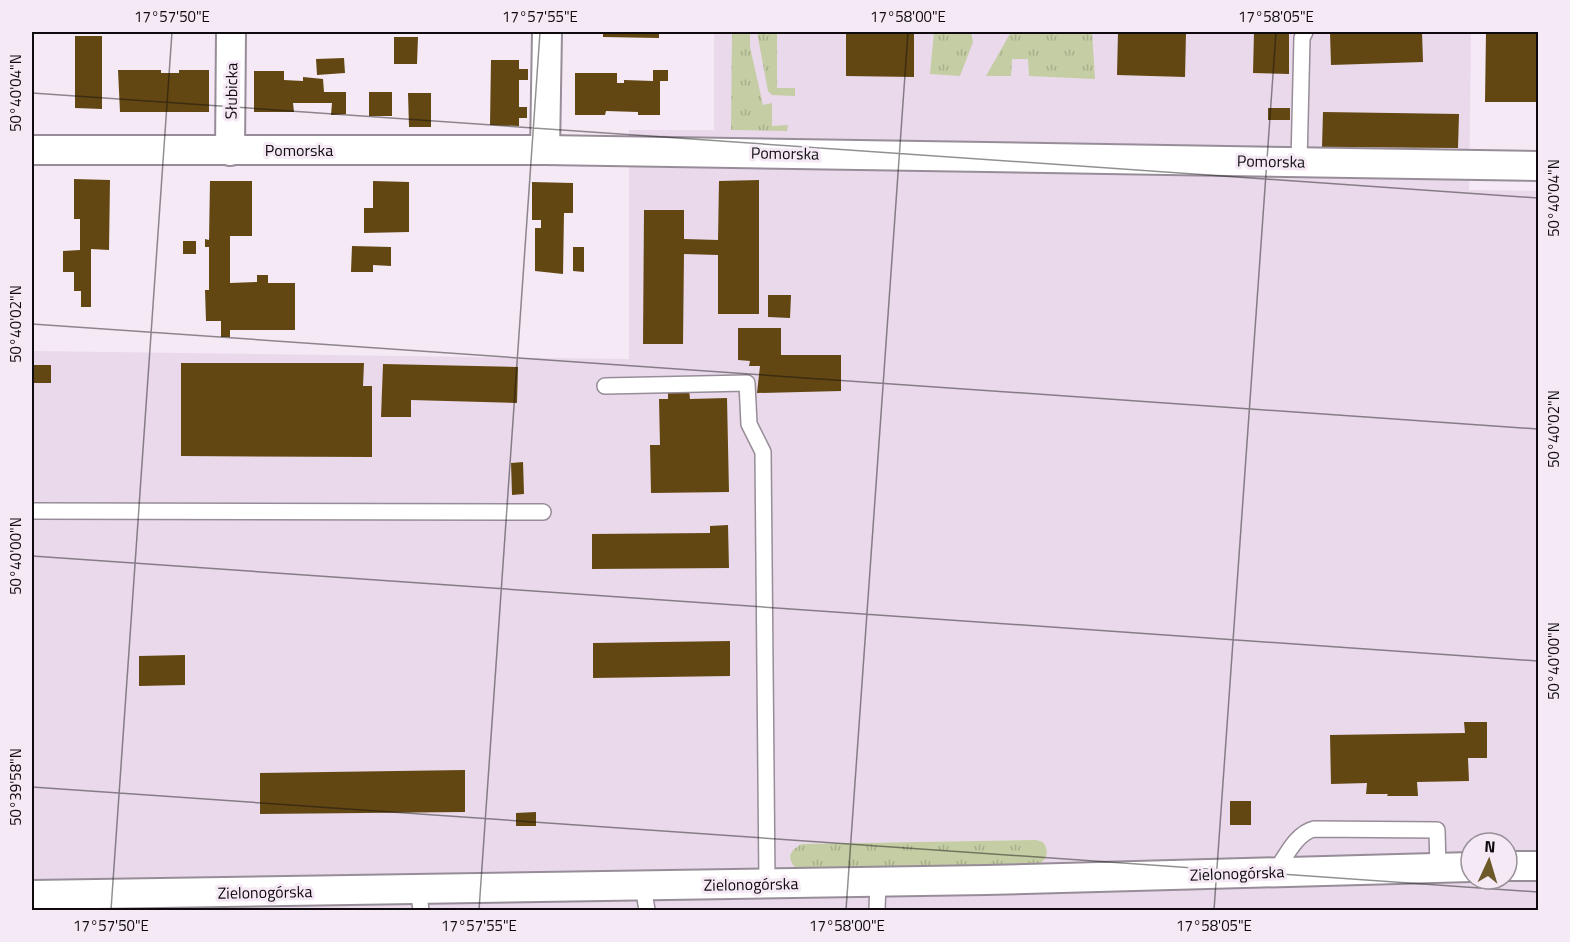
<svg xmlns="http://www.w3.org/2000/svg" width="1570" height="942" font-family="'Titillium Web',sans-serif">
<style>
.built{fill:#e9d9ea;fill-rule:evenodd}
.grass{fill:url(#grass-tufts)}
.building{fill:#634713}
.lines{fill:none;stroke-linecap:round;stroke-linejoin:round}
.lane-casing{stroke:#978d98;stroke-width:18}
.street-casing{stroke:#978d98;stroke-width:32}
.lane{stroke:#fff;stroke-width:15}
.street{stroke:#fff;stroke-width:28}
.ticks{fill:none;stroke:#0e0a0e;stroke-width:1.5;stroke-opacity:0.45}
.labels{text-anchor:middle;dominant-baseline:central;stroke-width:6;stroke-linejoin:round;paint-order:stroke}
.street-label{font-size:16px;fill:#0e0a0e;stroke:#f4e9f5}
.neatline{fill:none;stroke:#0e0a0e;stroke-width:2}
.ticks-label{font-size:15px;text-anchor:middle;fill:#0e0a0e}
</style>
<defs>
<pattern id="grass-tufts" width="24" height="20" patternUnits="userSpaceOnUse" patternTransform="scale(1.5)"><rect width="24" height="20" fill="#c4cda3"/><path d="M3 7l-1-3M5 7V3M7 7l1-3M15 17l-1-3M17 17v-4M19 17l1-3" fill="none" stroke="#a7af8b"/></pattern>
</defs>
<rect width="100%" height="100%" fill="#f4e9f5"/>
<path class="built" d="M714,32H1471L1469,190L1538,191V910H32V351L629,359V130H714ZM1035,840L1044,861L1039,864L796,847L802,844ZM1471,843H1507V879H1471Z"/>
<g class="grass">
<path d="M732,32H750V47L763,105L772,103V126L788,125L787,131L731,130Z"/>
<path d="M757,32H777V88H795V96L772,95L768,91Z"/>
<path d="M934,32H971L973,42L960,76L930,74Z"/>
<path d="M1011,32H1092L1095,79L1029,76L1028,59H1012L1011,76H986Z"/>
<path d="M1036,840L1043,842C1056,860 1032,869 1019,879L816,883C803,874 774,858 802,844Z"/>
</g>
<g class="building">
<path d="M603,32H659V38L603,37Z"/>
<path d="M846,32H914V77L846,76Z"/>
<path d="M1118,32H1186L1185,77L1117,75Z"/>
<path d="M1254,32H1289V74L1253,73Z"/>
<path d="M1330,32H1422L1423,62L1331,65Z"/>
<path d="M1486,32H1538V102H1485Z"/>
<path d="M75,36H102V109L75,108Z"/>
<path d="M394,37H418L417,64H394Z"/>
<path d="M344,58L345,73L317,75L316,59Z"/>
<path d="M491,60H519V69H528V80H519V107H527V118H519V126L490,125Z"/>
<path d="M118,70H161V73H179V70H209V112H120Z"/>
<path d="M653,70H668V81H660V115H638V112L606,111L605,115H575V73H617V83H624V80L653,81Z"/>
<path d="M254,71H284V80L303,81V77L323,79L324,92H346V114L331,115L332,103H293L294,112H254Z"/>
<rect x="369" y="92" width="23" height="24"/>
<path d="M408,93H431V127H409Z"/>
<rect x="1268" y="108" width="22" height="12"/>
<path d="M1323,112L1459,114L1458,148L1322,147Z"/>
<path d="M74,179L110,180L109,250L91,249V307H81V291H74V272H63V251L80,250V219H74Z"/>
<path d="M759,180V314H718V255L684,254L683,344H643L644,210H684V239L718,240L719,181Z"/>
<path d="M210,181H252V236H230V283L257,282V275H268V283H295V330H230V337H221V321H206L205,290H209V247H205V239L209,240Z"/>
<path d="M373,181L409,182V232L364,233V208H373Z"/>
<path d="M532,182L573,183V213H564L563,274L535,271V228H541V220H532Z"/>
<rect x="183" y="241" width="13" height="13"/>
<path d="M352,246L391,247V266L373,265V272H351Z"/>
<path d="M573,247H584V272L573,271Z"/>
<path d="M768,295H791L790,318L768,317Z"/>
<path d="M738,328H781V355H841V391L757,393L760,366H749L750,361L738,360Z"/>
<path d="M181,363H364L363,386H372V457L181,456Z"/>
<path d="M383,364L518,367L517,403L411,400V417H381Z"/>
<rect x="32" y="365" width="19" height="18"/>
<path d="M689,389L690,399L727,398L729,492L651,493L650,445H660L659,399H668V390Z"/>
<path d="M523,462L524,494L512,495L511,463Z"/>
<path d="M728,525L729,568L592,569V534L710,533V526Z"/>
<path d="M730,641V676L593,678V643Z"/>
<path d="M185,655V685L139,686V656Z"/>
<path d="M1464,722H1487V758H1468L1469,781L1417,782L1418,796H1387L1388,794H1366L1367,783L1331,784L1330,735L1465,733Z"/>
<path d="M465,770V812L260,814V773Z"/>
<rect x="1230" y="801" width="21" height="24"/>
<path d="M536,812V826H516V813Z"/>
</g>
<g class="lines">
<defs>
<g id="lane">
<path d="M1299,162L1302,38L1305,32"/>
<path d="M605,386L747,383L749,424L763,452L767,883"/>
<path d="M32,511L543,512"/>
<path d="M1275,872C1285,858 1296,833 1314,829L1437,830L1438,868"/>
<path d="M643,886L647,910"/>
<path d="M418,889L421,910"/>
<path d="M877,910L878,882"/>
</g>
<g id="street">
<path d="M32,150H545L1538,166"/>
<path d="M545,150L547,32"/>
<path d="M230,151L231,32"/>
<path d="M1507,866H1538"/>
<path d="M32,895L986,880L1471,867"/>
</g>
</defs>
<use href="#lane" class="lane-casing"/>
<use href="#street" class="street-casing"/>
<use href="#lane" class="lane"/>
<use href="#street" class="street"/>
</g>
<path class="ticks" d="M32,93L1538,198M32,324L1538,429M32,556L1538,661M32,787L1538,892M111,910L172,32M479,910L540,32M846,910L908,32M1214,910L1276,32"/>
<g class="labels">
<g class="street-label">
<text transform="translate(231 91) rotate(-89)">Słubicka</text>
<text x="299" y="150">Pomorska</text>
<text transform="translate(785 153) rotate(1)">Pomorska</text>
<text transform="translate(1271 161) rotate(1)">Pomorska</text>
<text transform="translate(1237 873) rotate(-2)">Zielonogórska</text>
<text transform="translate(751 884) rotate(-1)">Zielonogórska</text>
<text transform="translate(265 892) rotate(-1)">Zielonogórska</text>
</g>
</g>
<rect width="1570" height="942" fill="none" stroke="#f4e9f5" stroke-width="66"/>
<g transform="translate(1489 861) rotate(4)"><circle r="28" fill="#f4e9f5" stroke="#989099" stroke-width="1.5"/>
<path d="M0-4.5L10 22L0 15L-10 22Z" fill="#6d5827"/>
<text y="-9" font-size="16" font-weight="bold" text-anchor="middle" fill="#0e0a0e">N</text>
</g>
<rect x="33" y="33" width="1504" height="876" class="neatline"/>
<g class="ticks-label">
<text x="172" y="22">17°57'50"E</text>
<text x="540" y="22">17°57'55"E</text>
<text x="908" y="22">17°58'00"E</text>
<text x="1276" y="22">17°58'05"E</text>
<text transform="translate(16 93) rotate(-90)" y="5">50°40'04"N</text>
<text transform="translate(1554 198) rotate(-90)" y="5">50°40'04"N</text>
<text transform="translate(16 324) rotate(-90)" y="5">50°40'02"N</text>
<text transform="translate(1554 429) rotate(-90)" y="5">50°40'02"N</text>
<text transform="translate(16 556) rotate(-90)" y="5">50°40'00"N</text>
<text transform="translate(1554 661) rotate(-90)" y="5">50°40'00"N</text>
<text transform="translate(16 787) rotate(-90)" y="5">50°39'58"N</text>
<text x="111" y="931">17°57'50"E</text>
<text x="479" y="931">17°57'55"E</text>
<text x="847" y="931">17°58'00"E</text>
<text x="1214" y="931">17°58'05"E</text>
</g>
</svg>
